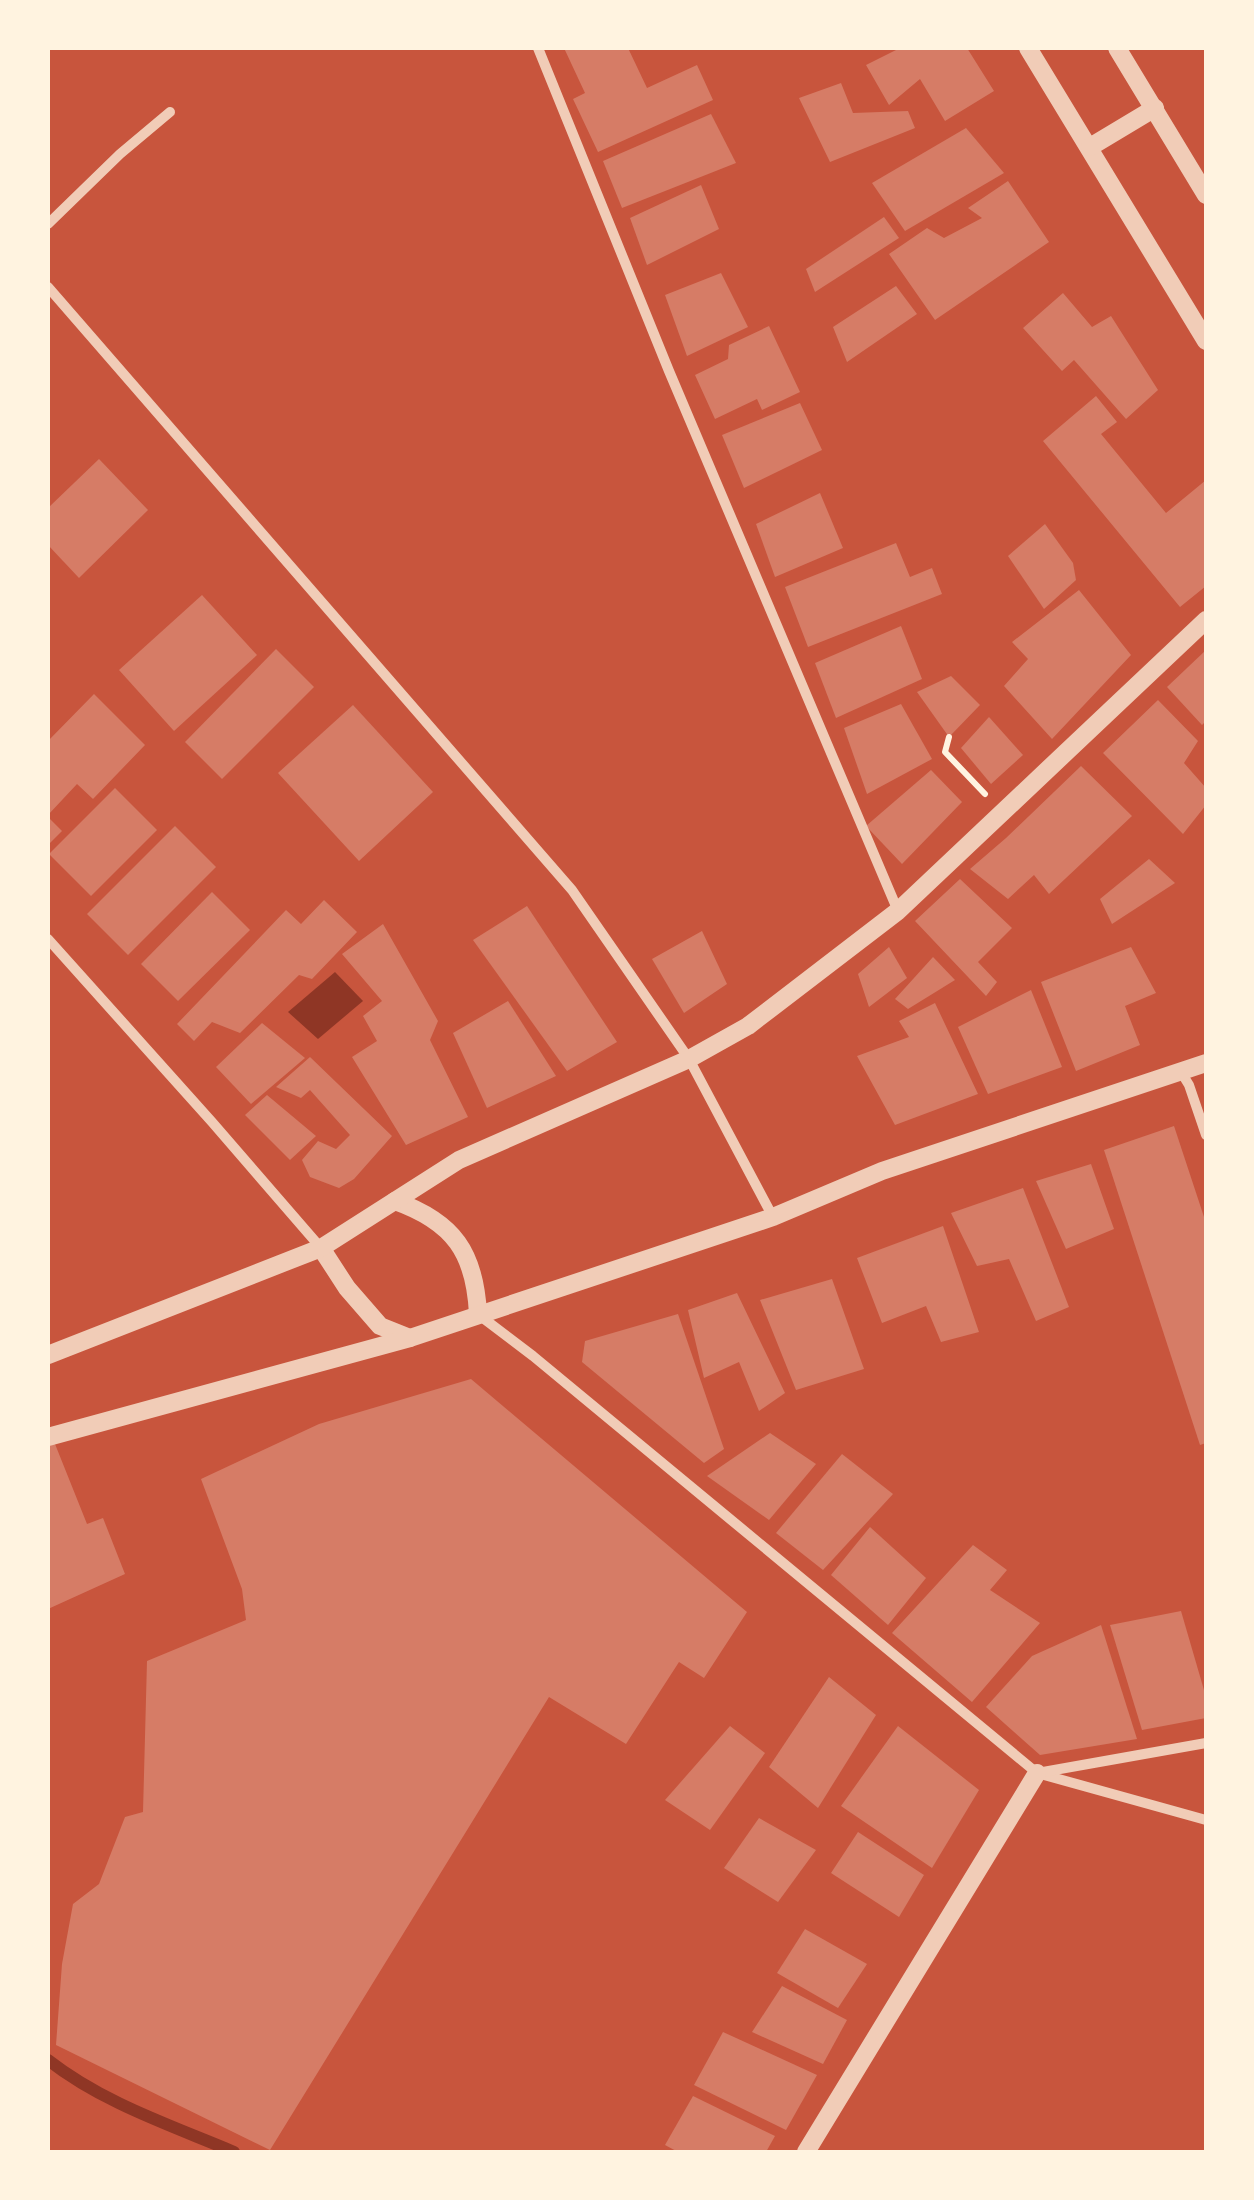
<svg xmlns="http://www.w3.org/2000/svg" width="1254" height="2200" font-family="Bitter,serif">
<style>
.water{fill:#8f3625}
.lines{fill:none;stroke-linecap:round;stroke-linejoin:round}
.stream{stroke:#8f3625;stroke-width:12}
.building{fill:#d67c66}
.path{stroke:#fff3e0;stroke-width:6}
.minor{stroke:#f1ccb7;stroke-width:10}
.tertiary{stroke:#f1ccb7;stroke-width:18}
</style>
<rect width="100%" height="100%" fill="#c8553d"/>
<path class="water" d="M335,972L363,1001L318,1039L288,1012Z"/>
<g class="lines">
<path class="stream" d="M48,2060C103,2103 170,2125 234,2152"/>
</g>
<g class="building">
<path d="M564,48H628L647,88L697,65L713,100L598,152L573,99L585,93Z"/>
<path d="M900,48H967L994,91L945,121L920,79L889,105L866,65Z"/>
<path d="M841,83L853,113L908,111L915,128L830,162L799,98Z"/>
<path d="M711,114L736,163L622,208L603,161Z"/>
<path d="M966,128L1004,173L905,231L872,183Z"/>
<path d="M1008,181L1049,242L935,320L889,254L927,228L944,238L982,218L968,208Z"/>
<path d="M701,185L719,229L647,265L630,218Z"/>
<path d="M884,217L899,238L815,292L806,269Z"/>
<path d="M721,273L748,327L687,356L665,295Z"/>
<path d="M896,286L917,314L847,362L833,327Z"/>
<path d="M1063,293L1092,327L1111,316L1158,390L1126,419L1074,360L1062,371L1023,328Z"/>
<path d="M769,326L800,392L762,410L757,399L715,419L695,375L728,359L729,345Z"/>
<path d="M1096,396L1117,422L1101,434L1166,513L1206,480V586L1180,607L1043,441Z"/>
<path d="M800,403L822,450L744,488L722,435Z"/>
<path d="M99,459L148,510L79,578L48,545V508Z"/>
<path d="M820,493L843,548L775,577L756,524Z"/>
<path d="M1045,524L1073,563L1076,580L1044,609L1008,556Z"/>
<path d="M896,543L910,577L932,568L942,594L808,647L785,587Z"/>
<path d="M1079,590L1131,655L1052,739L1004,686L1028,659L1012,642Z"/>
<path d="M202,595L257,655L174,731L119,670Z"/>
<path d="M901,626L922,679L836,718L815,663Z"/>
<path d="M276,649L314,687L222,779L185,742Z"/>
<path d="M1206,650V721L1202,725L1167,687Z"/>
<path d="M951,676L980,705L949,737L917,692Z"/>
<path d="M94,694L145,745L93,799L77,784L48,815V741Z"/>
<path d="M1158,700L1198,741L1184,763L1206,788V805L1183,834L1103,753Z"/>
<path d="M901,704L932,759L867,794L844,728Z"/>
<path d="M353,705L433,792L359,861L278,773Z"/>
<path d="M989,717L1023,755L991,784L961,748Z"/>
<path d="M1081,766L1132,816L1049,894L1034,875L1008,899L970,869L1006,838Z"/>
<path d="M931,770L962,802L902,864L866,826Z"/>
<path d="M115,788L157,830L91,896L49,854Z"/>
<path d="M48,817L62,831L48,845Z"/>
<path d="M175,826L216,867L128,955L87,914Z"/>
<path d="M1149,859L1175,883L1112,924L1100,899Z"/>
<path d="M960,879L1012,928L978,962L997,982L986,996L915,921Z"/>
<path d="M212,892L250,930L178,1001L141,964Z"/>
<path d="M324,900L357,932L312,979L299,975L240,1033L212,1022L194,1041L177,1024L286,910L301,924Z"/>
<path d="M527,906L617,1042L567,1071L473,940Z"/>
<path d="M383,924L438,1021L430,1040L468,1117L406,1145L352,1057L377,1041L363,1016L382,1001L342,954Z"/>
<path d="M702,931L727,984L684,1013L652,959Z"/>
<path d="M889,947L907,978L869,1007L858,974Z"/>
<path d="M1131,947L1156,993L1125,1006L1140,1045L1076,1071L1041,982Z"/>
<path d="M933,957L955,980L908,1009L895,999Z"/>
<path d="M1031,990L1062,1067L988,1094L958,1027Z"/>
<path d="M508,1001L556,1076L487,1108L453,1033Z"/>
<path d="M935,1003L978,1094L895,1125L857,1056L909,1037L899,1021Z"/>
<path d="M262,1023L305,1058L251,1104L216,1067Z"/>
<path d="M310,1057L392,1136L354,1179L339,1188L310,1177L302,1160L318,1141L336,1149L350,1135L310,1090L301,1098L276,1087Z"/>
<path d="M267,1095L316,1136L290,1160L245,1115Z"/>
<path d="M1174,1126L1206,1223V1443L1200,1445L1104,1150Z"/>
<path d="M1091,1164L1114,1229L1066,1249L1036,1181Z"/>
<path d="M1023,1188L1069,1307L1036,1321L1009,1259L977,1266L951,1213Z"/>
<path d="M943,1226L979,1332L941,1342L926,1306L882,1323L857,1258Z"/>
<path d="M832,1279L864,1369L796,1390L760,1300Z"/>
<path d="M737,1293L785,1393L759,1411L739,1362L704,1378L688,1310Z"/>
<path d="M678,1314L724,1449L704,1463L582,1362L585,1341Z"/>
<path d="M471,1379L747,1612L704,1678L679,1662L626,1744L549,1697L270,2150L56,2045L62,1964L73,1904L99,1884L125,1817L143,1812L147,1661L246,1620L242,1589L201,1479L319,1424Z"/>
<path d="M770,1433L816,1464L769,1520L707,1476Z"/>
<path d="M55,1444L87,1524L103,1518L125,1574L48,1609V1446Z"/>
<path d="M842,1454L893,1494L823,1570L776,1533Z"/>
<path d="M870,1527L926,1578L888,1625L831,1575Z"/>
<path d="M973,1545L1007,1570L990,1590L1040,1623L972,1702L892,1633Z"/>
<path d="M1181,1611L1206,1697V1718L1142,1730L1110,1625Z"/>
<path d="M1101,1625L1137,1739L1040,1755L986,1707L1032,1656Z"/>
<path d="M829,1677L876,1715L818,1808L769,1767Z"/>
<path d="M730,1726L765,1753L710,1830L665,1800Z"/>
<path d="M898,1726L979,1790L932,1868L841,1806Z"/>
<path d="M759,1818L816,1850L778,1902L724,1868Z"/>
<path d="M858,1832L924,1875L899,1917L831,1873Z"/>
<path d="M805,1929L867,1964L838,2008L777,1973Z"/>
<path d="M782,1986L847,2020L823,2064L752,2032Z"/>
<path d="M723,2032L817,2075L786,2130L694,2085Z"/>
<path d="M693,2096L775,2136L766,2152H678L665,2145Z"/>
</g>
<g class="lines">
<path class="path" d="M949,737L945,752L985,794"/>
<g class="minor">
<path d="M538,48L669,371L898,911"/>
<path d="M48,224L120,154L170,112"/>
<path d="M48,287L572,890L689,1059L773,1217"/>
<path d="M48,939L212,1122L321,1248"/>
<path d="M1181,1072L1189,1085L1206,1135"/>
<path d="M479,1315L533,1356L1037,1773L1206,1820"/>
<path d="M1043,1772L1206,1743"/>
</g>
<g class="tertiary">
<path d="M1028,48L1206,341"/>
<path d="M1117,48L1206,195"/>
<path d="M1090,147L1155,108"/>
<path d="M395,1201C454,1222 475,1253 478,1314"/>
<path d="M321,1248L347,1288L380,1326L410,1338"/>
<path d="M48,1355L321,1248L459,1160L689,1059L748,1026L898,911L1206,620"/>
<path d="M48,1437L410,1338L773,1217L882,1171L1206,1063"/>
<path d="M806,2152L1037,1773"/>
</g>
</g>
<rect width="1254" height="2200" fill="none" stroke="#fff3e0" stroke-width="100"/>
</svg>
